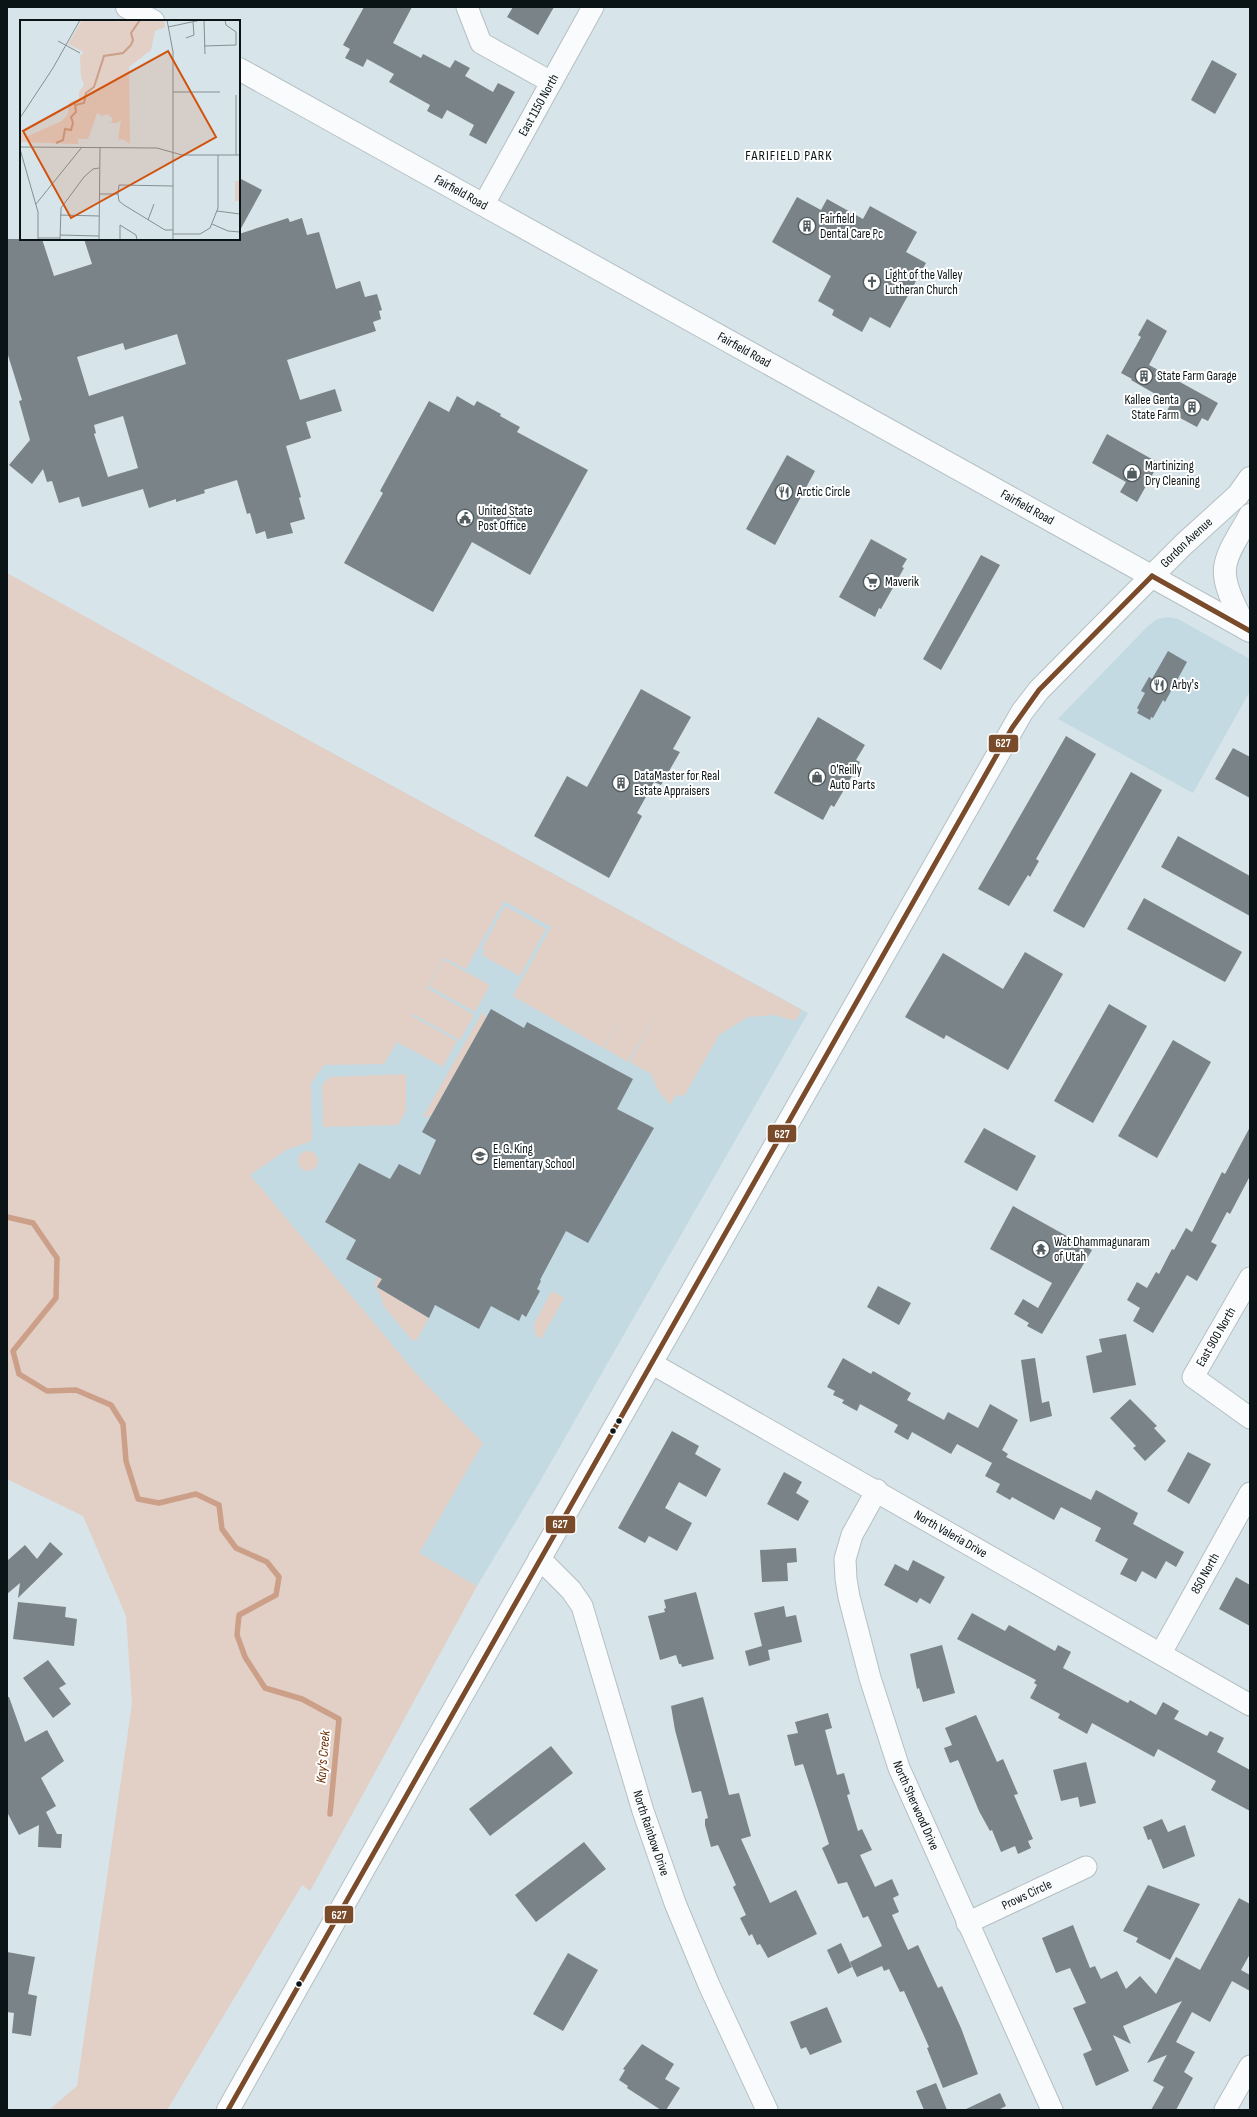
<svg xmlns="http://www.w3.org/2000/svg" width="1257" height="2117" font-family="'Sofia Sans Condensed',sans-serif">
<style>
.built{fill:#c3dae2}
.green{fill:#e2cfc5}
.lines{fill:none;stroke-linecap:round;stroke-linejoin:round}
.stream{stroke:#cc9f88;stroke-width:5.5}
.building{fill:#7a8387;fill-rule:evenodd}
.street-casing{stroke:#b5c0c4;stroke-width:23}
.secondary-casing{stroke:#b5c0c4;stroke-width:24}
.street{stroke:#f9fbfc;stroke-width:21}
.secondary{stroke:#f9fbfc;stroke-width:22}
.bus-1-casing{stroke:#fff;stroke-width:8}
.bus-1{stroke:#7a4b2a;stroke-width:5}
.bus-dot{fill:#0a1315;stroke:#fff;stroke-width:1.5}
.labels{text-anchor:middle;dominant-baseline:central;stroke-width:4;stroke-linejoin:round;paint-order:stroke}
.street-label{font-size:13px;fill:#0a1315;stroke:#fff}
.poi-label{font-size:13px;fill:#0a1315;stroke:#fff;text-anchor:start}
.neighbourhood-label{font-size:14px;letter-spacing:1px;fill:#0a1315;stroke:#fff}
.water-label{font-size:14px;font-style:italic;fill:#6d2c00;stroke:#fff}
.inset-river{fill:none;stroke:#cc9f88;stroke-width:2}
.inset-road{fill:none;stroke:#859094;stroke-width:1}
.view{fill:#d2520d;fill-opacity:0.15;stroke:#d2520d;stroke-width:2}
.inset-edge{fill:none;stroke:#0a1315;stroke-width:2}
.line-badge{stroke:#fff;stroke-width:1.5}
.badge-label{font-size:11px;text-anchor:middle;font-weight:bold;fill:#fff}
</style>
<rect width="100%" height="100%" fill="#d7e4e9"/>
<g class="built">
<path d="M1168,617L1178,619L1250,659V691L1193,793L1058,719L1148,626L1157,619Z"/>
<path d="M237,701L808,1013L539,1483L477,1586L419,1553L483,1443L420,1378L218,1137Z"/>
</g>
<g class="green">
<path d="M7,573L237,701L802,1010L795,1021L774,1015L748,1017L719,1035L684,1096L676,1095L670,1105L658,1090L651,1074L630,1062L658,1011L628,1062L604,1048L632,996L603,1048L513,996L551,927L504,901L466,969L444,958L427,988L474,1015L460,1040L413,1014L412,1016L457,1041L443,1067L397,1042L384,1064L324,1065L311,1083L312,1141L288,1149L250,1175L420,1378L483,1443L419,1553L477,1586L310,1891L302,1885L167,2110H49L77,2086L132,1704L126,1616L83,1516L7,1479Z"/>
<path d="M505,906L546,929L520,976L482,955L485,950L482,948Z"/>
<path d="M444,960L490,985L475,1012L429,986Z"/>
<path d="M483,1011L486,1019L431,1116L423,1117Z"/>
<path d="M406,1074V1111L398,1125L323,1127L322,1085L330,1077Z"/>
<circle cx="308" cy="1161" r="10"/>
<path d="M389,1258L392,1260L377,1287L429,1318L416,1341L411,1339L382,1304L383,1301L374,1284Z"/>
<path d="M552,1291L564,1298L541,1339L536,1336L534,1324Z"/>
</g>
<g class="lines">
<path class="stream" d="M7,1217L33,1223L57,1258L56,1298L13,1351L19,1374L47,1391L76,1390L111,1405L123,1424L126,1461L138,1499L159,1503L196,1494L219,1505L222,1529L236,1548L267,1562L279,1577L276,1595L239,1615L237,1635L245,1657L265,1688L302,1699L339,1719L330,1814"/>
</g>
<g class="building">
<path d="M364,7H412L393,43L421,58L423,54L450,68L455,60L470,68L465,76L493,92L498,83L515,92L486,144L469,135L474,125L447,110L442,119L427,111L430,105L389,82L394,74L367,59L363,67L345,58L350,49L343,45Z"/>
<path d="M513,7H554L538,35L507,17Z"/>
<path d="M1212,60L1237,74L1215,114L1191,100Z"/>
<path d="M239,178L262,190L239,232Z"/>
<path d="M797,197L821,210L827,199L863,219L870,206L917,232L906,252L926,263L890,328L870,317L862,332L832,315L834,310L818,301L831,276L772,242Z"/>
<path d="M288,218L290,222L302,218L307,235L319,232L336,289L360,281L365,297L377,294L382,310L379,311L381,319L373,322L376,331L287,360L300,400L335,389L342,411L306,422L311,438L286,446L301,497L299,498L305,519L290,523L293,533L267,539L265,531L256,534L250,513L247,514L237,480L204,490L205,493L176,502V499L149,508L143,489L82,507L79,497L59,503L52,481L47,482L43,469L32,484L9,465L30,440L19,401L22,400L7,352V239H42L54,276L92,264L84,239H239V234ZM177,334L186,364L89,396L77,357L123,343L125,350ZM123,416L138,468L108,477L94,434L96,433L94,425Z"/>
<path d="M1147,319L1167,331L1149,365L1218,403L1208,421L1202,418L1197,427L1167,411L1171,403L1131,380L1132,379L1121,373L1141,337L1138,335Z"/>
<path d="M457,396L474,406L477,401L501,414L500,416L520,427L517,432L588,470L530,575L472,542L433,612L344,563L383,493L380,491L429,401L449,412Z"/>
<path d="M1107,434L1159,463L1137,502L1120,492L1126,482L1092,463Z"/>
<path d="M787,455L815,471L775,545L746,529Z"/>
<path d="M871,539L907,559L902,567L904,568L881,609L879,608L875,617L839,597Z"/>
<path d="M981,555L1000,565L941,670L923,659Z"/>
<path d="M1168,651L1187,662L1165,702L1163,700L1153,718L1151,717L1150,720L1137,713L1139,710L1137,708L1145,693L1141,691L1149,677L1152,679Z"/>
<path d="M641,689L691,717L673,749L680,752L661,785L654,782L637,813L642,816L609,878L534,836L567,776L587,787Z"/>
<path d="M818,717L865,745L856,760L860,762L834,807L831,805L823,820L774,793Z"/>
<path d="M1066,736L1096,754L1036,859L1039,861L1030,877L1028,875L1009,906L978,889Z"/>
<path d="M1233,748L1250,757V798L1215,779Z"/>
<path d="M1131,772L1162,790L1084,928L1053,911Z"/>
<path d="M1178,836L1250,876V916L1161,867Z"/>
<path d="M1144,898L1242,952L1225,982L1127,929Z"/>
<path d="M1025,952L1063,974L1008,1070L946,1035L944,1039L905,1017L943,953L1003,989Z"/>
<path d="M1109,1004L1147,1026L1093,1123L1054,1101Z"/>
<path d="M491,1009L524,1028L527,1022L633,1079L617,1109L654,1128L588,1243L566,1231L540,1280L541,1281L537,1289L540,1291L526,1317L522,1314L519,1321L491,1306L479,1329L435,1305L429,1318L377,1287L382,1279L346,1259L356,1240L325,1222L359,1163L390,1179L399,1164L420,1175L436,1140L422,1132Z"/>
<path d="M1173,1040L1211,1062L1157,1158L1118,1136Z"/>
<path d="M1250,1127V1176L1230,1214L1227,1212L1211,1242L1217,1245L1197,1281L1187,1275L1153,1333L1133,1321L1140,1308L1127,1300L1137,1282L1147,1288L1156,1272L1159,1274L1172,1249L1174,1250L1186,1228L1192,1232L1222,1172L1225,1174Z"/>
<path d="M984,1128L1036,1156L1017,1191L964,1162Z"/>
<path d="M1013,1206L1092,1250L1042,1334L1027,1326L1029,1323L1014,1314L1023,1299L1038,1308L1052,1283L990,1249Z"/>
<path d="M878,1286L911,1303L899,1325L867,1307Z"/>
<path d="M1126,1334L1136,1385L1093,1393L1086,1356L1102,1352L1099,1339Z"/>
<path d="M843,1358L871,1374L873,1371L911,1393L907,1400L944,1420L948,1412L978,1428L990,1404L1018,1420L1002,1450L1008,1454L1006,1457L1091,1500L1096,1490L1138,1513L1133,1524L1184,1552L1176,1567L1166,1561L1156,1579L1142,1571L1136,1582L1120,1574L1128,1559L1095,1541L1101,1528L1061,1507L1054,1520L1012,1497L1010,1500L996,1492L1000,1484L985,1476L992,1463L957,1444L951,1454L912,1432L908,1440L894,1432L898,1425L860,1404L857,1411L842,1403L844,1400L833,1395L835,1391L827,1387Z"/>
<path d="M1035,1358L1042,1403L1049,1401L1052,1416L1030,1422L1021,1360Z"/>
<path d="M1130,1399L1157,1426L1154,1428L1166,1441L1145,1461L1133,1448L1136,1446L1110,1418Z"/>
<path d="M672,1431L699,1446L695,1454L721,1469L706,1497L679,1482L665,1508L692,1523L677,1551L649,1536L645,1543L618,1528Z"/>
<path d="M1188,1452L1211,1464L1189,1504L1167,1491Z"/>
<path d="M784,1472L802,1482L796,1493L809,1501L798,1521L767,1504Z"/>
<path d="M50,1542L63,1554L18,1598L20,1583L7,1594V1561L25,1545L37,1559Z"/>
<path d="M796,1548L797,1562L787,1563L788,1581L762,1582L760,1550Z"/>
<path d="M913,1560L945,1577L930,1604L920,1598L917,1603L884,1585L895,1564L908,1571Z"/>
<path d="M1236,1577L1250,1585V1626L1219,1609Z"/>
<path d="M696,1592L714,1659L682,1667L681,1664H679L676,1655L660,1660L648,1616L665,1612L664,1609L666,1608L664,1600Z"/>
<path d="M18,1602L66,1607L65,1617L77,1619L74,1646L13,1639Z"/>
<path d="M784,1606L786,1617L796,1615L802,1642L768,1650L770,1660L749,1666L745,1651L762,1646L754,1613Z"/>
<path d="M972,1613L1005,1631L1009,1625L1055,1651L1058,1645L1071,1652L1063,1668L1128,1703L1130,1700L1156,1715L1163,1702L1179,1711L1174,1719L1207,1736L1210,1731L1224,1738L1217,1752L1250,1770V1811L1211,1790L1216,1781L1158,1749L1154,1757L1092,1723L1087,1734L1058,1718L1060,1714L1030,1698L1037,1685L1034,1683L1036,1680L957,1639Z"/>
<path d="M942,1645L955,1693L923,1702L919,1688L917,1689L910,1654Z"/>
<path d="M48,1660L66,1684L59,1688L71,1704L53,1718L23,1678Z"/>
<path d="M7,1697H9L25,1742L47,1730L64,1761L41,1778L56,1806L46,1812L57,1834H62L61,1848L38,1847L39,1825L19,1835L7,1812Z"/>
<path d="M703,1697L729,1795L739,1793L751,1836L741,1839L770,1903L796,1890L817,1934L768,1958L760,1944L757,1945L752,1934L749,1936L740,1918L746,1915L733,1887L736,1885L718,1845L711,1847L705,1825V1819L708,1818L701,1791L692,1793L675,1730L671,1706Z"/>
<path d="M828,1713L832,1728L825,1730L837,1775L844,1773L850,1794L847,1795L858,1831L862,1829L872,1850L860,1855L875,1887L892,1879L899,1895L893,1898L899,1912L892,1915L908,1950L918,1945L938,1988L942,1986L961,2028L978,2074L943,2088L927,2048L929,2047L904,1991L900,1992L889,1969L884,1971L882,1966L857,1977L850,1962L882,1946L868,1916L863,1918L847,1882L838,1884L822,1848L829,1844L803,1764L795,1766L787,1735L798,1733L795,1722Z"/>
<path d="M976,1715L997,1762L1003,1759L1018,1794L1014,1795L1033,1839L1028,1841L1031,1848L1018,1854L1015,1846L1001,1852L992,1830L990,1831L979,1811L958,1760L950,1763L944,1748L952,1745L945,1728Z"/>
<path d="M551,1746L573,1773L490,1836L469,1809Z"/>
<path d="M1086,1762L1096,1803L1080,1807L1078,1797L1061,1801L1053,1770Z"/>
<path d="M1162,1819L1168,1832L1185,1825L1195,1856L1163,1869L1151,1839L1148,1840L1143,1827Z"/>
<path d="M584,1842L606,1869L536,1922L515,1895Z"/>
<path d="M1148,1885L1200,1904L1170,1960L1136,1942L1138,1938L1123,1931Z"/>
<path d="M1239,1898L1250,1904V1954L1241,1970L1250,1975V1991L1232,1981L1210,2022L1192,2012L1176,2042L1195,2052L1184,2072L1193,2078L1176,2110H1151L1164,2087L1153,2081L1167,2055L1147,2063L1182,2001L1123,2026L1131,2044L1113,2035L1129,2071L1096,2086L1083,2054L1092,2050L1073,2008L1086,2003L1070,1968L1056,1973L1042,1938L1073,1925L1090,1968L1095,1966L1101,1979L1117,1971L1126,1989L1140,1976L1156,1994L1176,1957L1200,1970Z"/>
<path d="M841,1943L852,1967L838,1974L827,1950Z"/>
<path d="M7,1952L35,1957L28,1994L37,1996L31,2036L12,2033L14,2013L7,2012Z"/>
<path d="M568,1953L598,1970L563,2031L533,2014Z"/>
<path d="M827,2007L842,2042L810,2055L806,2047L801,2049L790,2022Z"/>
<path d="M642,2044L674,2064L665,2079L680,2088L666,2110H661L627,2088L628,2086L619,2080L625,2070L623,2069Z"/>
<path d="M936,2083L947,2110H924L916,2091Z"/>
<path d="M1000,2093L1006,2106L998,2110H964Z"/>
</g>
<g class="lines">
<defs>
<g id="street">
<path d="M467,7L481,43L551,82"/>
<path id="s1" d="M484,204L593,7"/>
<path d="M1250,1278L1193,1377L1250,1418"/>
<path id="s2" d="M651,1363L1250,1705"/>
<path id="s3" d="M877,1490L852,1535L845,1559L846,1579L849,1597L870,1678L899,1768L1052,2110"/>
<path id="s4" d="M539,1558L571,1590L582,1606L643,1811L675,1903L709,1985L767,2110"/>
<path id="s5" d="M1161,1653L1250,1493"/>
<path id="s6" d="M967,1923L1086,1867"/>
<path d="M1225,2110L1250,2066"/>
</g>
<g id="secondary">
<path d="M127,7L153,21"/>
<path id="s7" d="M239,69L1250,631"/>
<path d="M1246,629C1238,611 1223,587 1225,568C1227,550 1242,531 1250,515"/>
<path id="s8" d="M228,2110L424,1762L1022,712L1039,690L1128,600L1184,544L1238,495L1250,478"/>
</g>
</defs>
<use href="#street" class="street-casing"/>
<use href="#secondary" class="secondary-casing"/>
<use href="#street" class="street"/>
<use href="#secondary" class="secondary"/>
<defs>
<g id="bus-1">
<path d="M1152,576L1250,631"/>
<path d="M228,2110L1012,728L1039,690L1152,576"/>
</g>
</defs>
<use href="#bus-1" class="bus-1-casing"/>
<use href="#bus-1" class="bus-1"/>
</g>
<defs>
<symbol id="building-ring" viewBox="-11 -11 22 22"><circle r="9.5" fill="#fff" stroke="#525c5f" stroke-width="1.5"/><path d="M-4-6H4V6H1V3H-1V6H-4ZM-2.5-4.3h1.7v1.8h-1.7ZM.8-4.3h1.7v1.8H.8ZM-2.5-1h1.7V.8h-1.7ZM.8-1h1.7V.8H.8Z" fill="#525c5f"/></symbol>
<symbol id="church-ring" viewBox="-11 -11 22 22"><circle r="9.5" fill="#fff" stroke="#525c5f" stroke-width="1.5"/><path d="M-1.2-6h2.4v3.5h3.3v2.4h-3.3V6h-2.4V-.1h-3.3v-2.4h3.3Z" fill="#525c5f"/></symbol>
<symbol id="shop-ring" viewBox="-11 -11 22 22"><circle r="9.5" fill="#fff" stroke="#525c5f" stroke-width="1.5"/><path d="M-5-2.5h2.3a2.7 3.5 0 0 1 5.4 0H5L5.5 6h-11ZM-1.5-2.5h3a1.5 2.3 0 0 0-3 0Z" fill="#525c5f"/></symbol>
<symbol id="restaurant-ring" viewBox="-11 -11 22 22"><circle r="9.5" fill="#fff" stroke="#525c5f" stroke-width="1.5"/><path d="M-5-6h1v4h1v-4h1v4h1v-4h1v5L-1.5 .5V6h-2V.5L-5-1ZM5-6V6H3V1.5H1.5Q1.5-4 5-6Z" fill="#525c5f"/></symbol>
<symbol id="civic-ring" viewBox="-11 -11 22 22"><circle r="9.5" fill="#fff" stroke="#525c5f" stroke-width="1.5"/><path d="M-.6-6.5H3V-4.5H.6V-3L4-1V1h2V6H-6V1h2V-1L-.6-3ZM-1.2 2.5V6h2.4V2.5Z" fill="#525c5f"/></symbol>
<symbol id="supermarket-ring" viewBox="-11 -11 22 22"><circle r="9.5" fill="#fff" stroke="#525c5f" stroke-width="1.5"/><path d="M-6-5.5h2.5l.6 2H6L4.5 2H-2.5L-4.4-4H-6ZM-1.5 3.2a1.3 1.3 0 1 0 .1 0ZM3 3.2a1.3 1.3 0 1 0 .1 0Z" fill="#525c5f"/></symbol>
<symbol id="school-ring" viewBox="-11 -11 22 22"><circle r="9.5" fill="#fff" stroke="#525c5f" stroke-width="1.5"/><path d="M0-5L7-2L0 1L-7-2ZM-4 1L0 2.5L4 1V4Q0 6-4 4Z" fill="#525c5f"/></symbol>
<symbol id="temple-ring" viewBox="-11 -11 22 22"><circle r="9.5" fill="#fff" stroke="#525c5f" stroke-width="1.5"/><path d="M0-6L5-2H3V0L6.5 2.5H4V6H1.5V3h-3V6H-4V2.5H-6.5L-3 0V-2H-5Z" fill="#525c5f"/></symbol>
</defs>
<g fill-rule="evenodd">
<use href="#building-ring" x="797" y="216" width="20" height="20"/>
<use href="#church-ring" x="862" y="272" width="20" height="20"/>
<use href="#building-ring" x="1134" y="366" width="20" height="20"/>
<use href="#building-ring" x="1182" y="397" width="20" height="20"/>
<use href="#shop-ring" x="1122" y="463" width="20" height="20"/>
<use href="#restaurant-ring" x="774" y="482" width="20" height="20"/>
<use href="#civic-ring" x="455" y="508" width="20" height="20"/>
<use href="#supermarket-ring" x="862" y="572" width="20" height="20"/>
<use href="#restaurant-ring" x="1149" y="675" width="20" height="20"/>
<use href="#shop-ring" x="807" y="767" width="20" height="20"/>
<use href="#building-ring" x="611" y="773" width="20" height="20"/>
<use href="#school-ring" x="470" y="1146" width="20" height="20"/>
<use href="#temple-ring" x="1031" y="1239" width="20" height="20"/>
</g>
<g class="bus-dot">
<circle cx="619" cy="1421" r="3.5"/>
<circle cx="613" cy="1431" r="3.5"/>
<circle cx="299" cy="1984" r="3.5"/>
</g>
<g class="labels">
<g class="street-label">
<text stroke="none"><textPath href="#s1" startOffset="113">East 1150 North</textPath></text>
<text stroke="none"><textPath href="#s7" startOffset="254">Fairfield Road</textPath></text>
<text stroke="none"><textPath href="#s7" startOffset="578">Fairfield Road</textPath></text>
<text stroke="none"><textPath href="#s7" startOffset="902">Fairfield Road</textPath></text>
<text stroke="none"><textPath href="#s8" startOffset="1844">Gordon Avenue</textPath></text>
<text transform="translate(1216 1337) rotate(-60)">East 900 North</text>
<text stroke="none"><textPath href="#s2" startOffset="345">North Valeria Drive</textPath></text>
<text stroke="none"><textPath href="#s5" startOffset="91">850 North</textPath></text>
<text stroke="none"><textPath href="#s3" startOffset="334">North Sherwood Drive</textPath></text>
<text stroke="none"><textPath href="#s4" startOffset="302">North Rainbow Drive</textPath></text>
<text stroke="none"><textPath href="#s6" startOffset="66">Prows Circle</textPath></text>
</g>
<g class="poi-label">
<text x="820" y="219">Fairfield<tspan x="820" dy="15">Dental Care Pc</tspan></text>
<text x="885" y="275">Light of the Valley<tspan x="885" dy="15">Lutheran Church</tspan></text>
<text x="1157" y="376">State Farm Garage</text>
<text x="1179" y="400" text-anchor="end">Kallee Genta<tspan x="1179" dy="15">State Farm</tspan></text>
<text x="1145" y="466">Martinizing<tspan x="1145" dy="15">Dry Cleaning</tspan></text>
<text x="797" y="492">Arctic Circle</text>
<text x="478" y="511">United State<tspan x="478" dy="15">Post Office</tspan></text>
<text x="885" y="582">Maverik</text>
<text x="1172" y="685">Arby's</text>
<text x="830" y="770">O'Reilly<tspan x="830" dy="15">Auto Parts</tspan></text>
<text x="634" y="776">DataMaster for Real<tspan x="634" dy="15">Estate Appraisers</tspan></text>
<text x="493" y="1149">E. G. King<tspan x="493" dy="15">Elementary School</tspan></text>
<text x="1054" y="1242">Wat Dhammagunaram<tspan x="1054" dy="15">of Utah</tspan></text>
</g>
<g class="neighbourhood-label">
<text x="789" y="155">FARIFIELD PARK</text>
</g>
<g class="water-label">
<text transform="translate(323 1757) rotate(-85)">Kay's Creek</text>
</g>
</g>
<g transform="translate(20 20)">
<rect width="220" height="220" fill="#d7e4e9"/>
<path d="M62,0H144L145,7L135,11L131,30L109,47L110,124L105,120L98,119L101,100L97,103H88L92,102V98L88,94L82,96L77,93L68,119H58V124L0,122L1,113L8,116L42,101L48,94L49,82L59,79V72L64,65L61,56L60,36L64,32L48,24ZM215,161H220V181H215Z" fill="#e2cfc5"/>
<path class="inset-river" d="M36,123L43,120L45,109L51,110L53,103L51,97L56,92L55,85L64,83L66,73L74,67L84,36L103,33L111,25L113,20L111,13L120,0"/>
<path class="inset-road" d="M147,0L153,32V220M184,0L185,34M148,7L181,0M166,18L174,15L173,2M38,21L60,33M184,26L216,25V12L206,5L205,0M153,72H200M216,75V135M0,98L33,48L60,0M0,127L137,128L162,135H220M0,129L18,192V220M79,174H98M16,184L62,127M197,191L220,194M40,195L79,196M128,200L134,184M192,204L208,211L220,212M153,210H145L104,185L99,181L98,174L99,165L153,166M153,214H180L190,208L198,188V135M40,215L79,216M18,218H40M40,220L41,188L64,157L73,149L79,148M79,220L80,128M100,220V205L116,215L117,220"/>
<path class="view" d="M148,31L196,117L51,198L3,111Z"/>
<rect width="220" height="220" class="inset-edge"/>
</g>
<g class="line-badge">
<rect x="988" y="734" width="31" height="19" rx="4" fill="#7a4b2a"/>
<rect x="767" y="1124" width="30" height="19" rx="4" fill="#7a4b2a"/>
<rect x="545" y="1515" width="31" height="19" rx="4" fill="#7a4b2a"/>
<rect x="324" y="1905" width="30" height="19" rx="4" fill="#7a4b2a"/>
</g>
<g class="badge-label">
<text x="1003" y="747">627</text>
<text x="782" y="1138">627</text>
<text x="560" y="1528">627</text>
<text x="339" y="1919">627</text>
</g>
<rect width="1257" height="2117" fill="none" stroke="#0a1315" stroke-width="16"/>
</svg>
